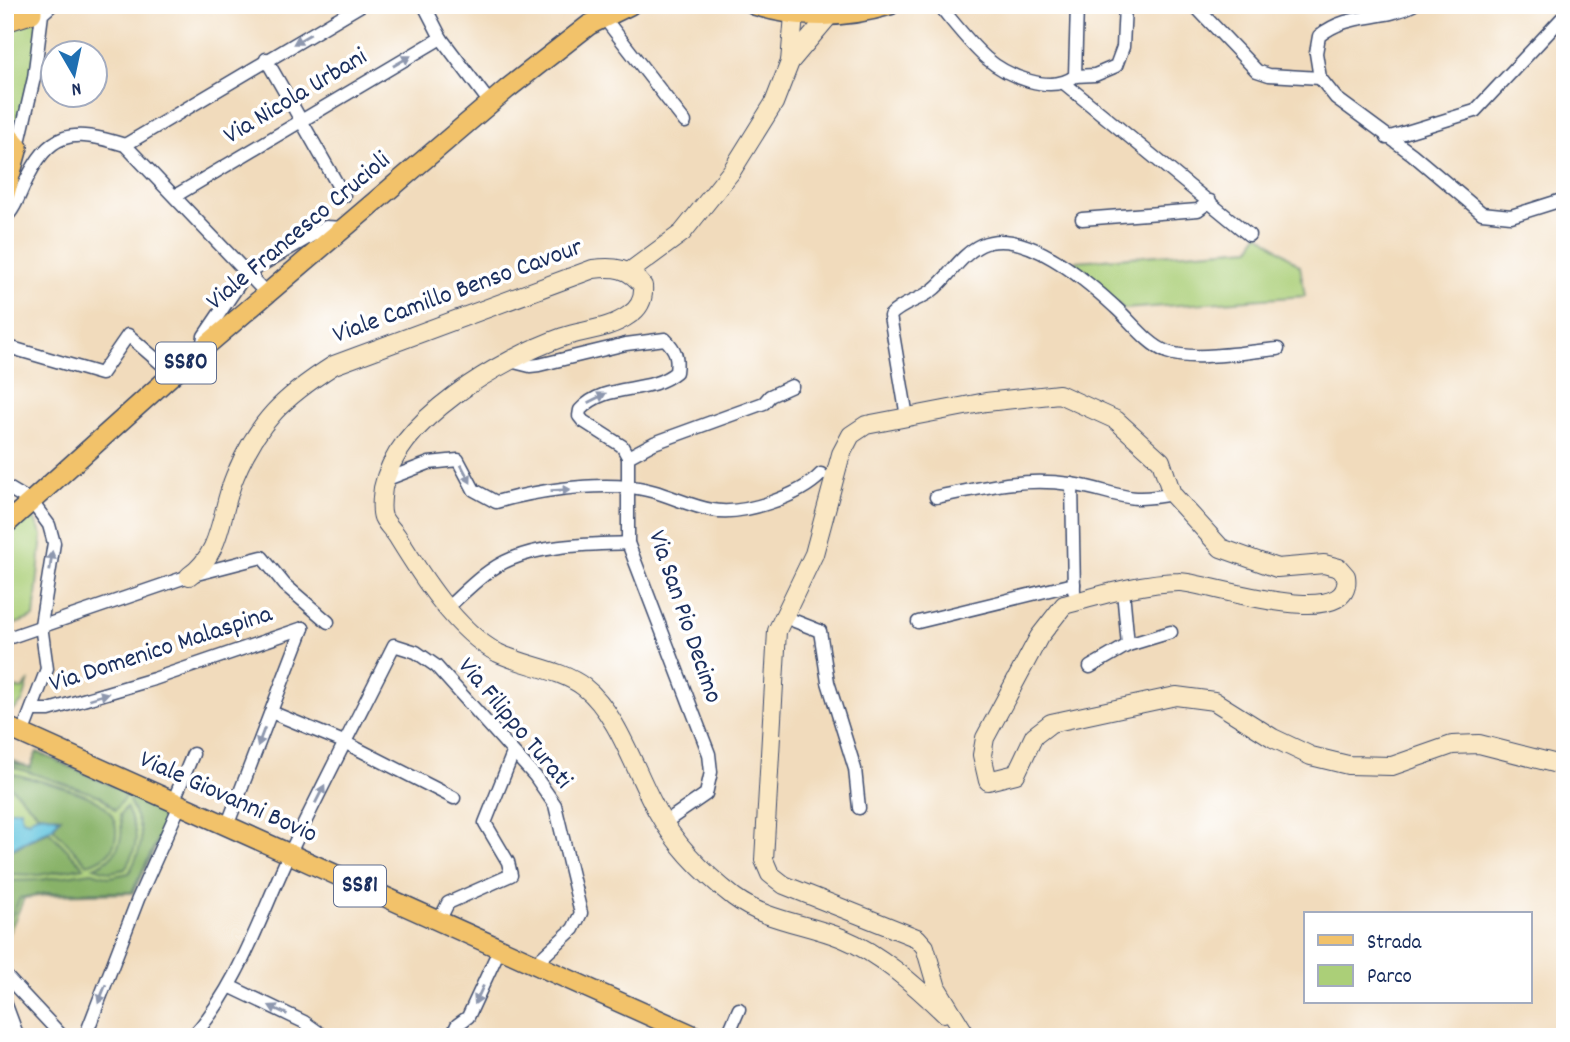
<svg xmlns="http://www.w3.org/2000/svg" width="1570" height="1042" font-family="Dekko,sans-serif">
<style>
.green{fill:#abcf78;stroke:#637f6b;stroke-width:2}
.forest{fill:#88b268;stroke:#527063;stroke-width:2}
.water{fill:#60c4de;stroke:#3e7a9e;stroke-width:2}
.lines{fill:none;stroke-linecap:round;stroke-linejoin:round}
.street-casing{stroke:#3b496c;stroke-width:15}
.secondary-casing{stroke:#3b496c;stroke-width:20}
.primary-casing{stroke:#3b496c;stroke-width:22}
.highway-casing{stroke:#3b496c;stroke-width:25}
.street{stroke:#fff;stroke-width:12}
.secondary{stroke:#fae7c3;stroke-width:18}
.primary{stroke:#f2c26a;stroke-width:19}
.highway{stroke:#f2c26a;stroke-width:23}
.oneway{fill:#8d97ae}
.labels{text-anchor:middle;dominant-baseline:central;stroke-width:7;stroke-linejoin:round;paint-order:stroke}
.shield{fill:#fff;stroke:#5f6d8e;stroke-width:2}
.shield-label{font-size:24px;font-weight:bold;fill:#1b2f5e}
.street-label{font-size:26px;fill:#1b2f5e;stroke:#fff}
</style>
<rect width="100%" height="100%" fill="#fff"/>
<filter id="ink" filterUnits="userSpaceOnUse"><feTurbulence type="fractalNoise" baseFrequency=".0143" numOctaves="2"/><feDisplacementMap in="SourceGraphic" scale="14" xChannelSelector="R" yChannelSelector="G"/><feConvolveMatrix kernelMatrix="1 2 1 2 8 2 1 2 1" color-interpolation-filters="sRGB"/></filter>
<filter id="wash" filterUnits="userSpaceOnUse"><feTurbulence type="fractalNoise" baseFrequency=".00686" numOctaves="4" result="noise"/><feDisplacementMap in="SourceGraphic" scale="28" xChannelSelector="R" yChannelSelector="G"/><feGaussianBlur stdDeviation="1.57" result="paint"/><feColorMatrix in="noise" values="0 0 0 0 0 0 0 0 0 0 0 0 0 0 0 0 0 1.4 0 .05"/><feComposite in="paint" operator="in"/></filter>
<g filter="url(#wash)">
<rect width="100%" height="100%" fill="#f1dbbc"/>
<g class="green">
<path d="M42,19L18,147L5,132V27Z"/>
<path d="M1258,233L1300,266L1305,296L1124,309L1075,271L1076,261L1251,248Z"/>
<path d="M29,508L42,535L34,617L5,628V532Z"/>
<path d="M28,683L23,701L14,710L5,708V692L10,693L11,688L22,689Z"/>
<path d="M37,752L174,811L133,893L47,895L24,898L6,940L5,757L30,768Z"/>
</g>
<g class="forest">
<path d="M37,752L128,793L115,810L100,796L13,767L15,763L30,768Z"/>
<path d="M5,772C26,777 84,791 100,803C113,812 119,826 115,841C112,855 99,861 87,864L53,828L61,817L38,814L5,781Z"/>
<path d="M133,794L171,812L132,892L47,893L20,898L8,924L5,922V881L39,880L92,872L109,877L129,873C146,842 144,833 129,801Z"/>
<path d="M126,807C139,834 140,843 125,869L110,872L94,867C118,858 125,839 120,815Z"/>
<path d="M49,831L84,867L39,875L5,874V853Z"/>
</g>
<path class="water" d="M20,809L22,819L29,821C37,811 48,815 59,818L52,828L5,852V811Z"/>
</g>
<g filter="url(#ink)">
<g class="lines">
<defs>
<g id="street">
<path d="M424,5L441,38L490,103"/>
<path d="M939,5C954,23 969,43 986,58C1007,76 1051,95 1075,76L1077,5"/>
<path d="M1194,5L1257,71L1269,75L1320,78"/>
<path d="M1413,5C1381,22 1350,11 1319,36L1316,53L1320,78L1336,98L1412,154L1482,213L1511,216L1565,199"/>
<path d="M602,15L685,122"/>
<path d="M266,59L344,196"/>
<path d="M1075,76L1095,75L1116,66L1123,47L1125,5"/>
<path d="M1064,83L1249,235"/>
<path d="M1387,138L1475,111L1565,15"/>
<path d="M125,145L361,5"/>
<path d="M18,147L34,78L42,14L52,5"/>
<path d="M175,196L441,38"/>
<path d="M5,218C14,210 19,196 24,185C49,131 70,128 125,145L267,294"/>
<path d="M1082,219L1198,210L1210,201"/>
<path d="M5,346L101,374L128,335L173,374"/>
<path d="M202,349L204,336L246,274L326,227L344,228"/>
<path d="M510,361L530,366L539,365L626,344L665,339C676,350 678,357 676,372C647,396 607,381 580,410L579,416L583,421L622,446L628,457"/>
<path d="M907,417L890,316C901,303 922,300 935,288C950,275 962,254 981,245C1023,226 1086,280 1115,307C1131,321 1147,344 1167,352C1194,362 1249,351 1278,349"/>
<path d="M385,480L429,463L458,460L474,490L496,502C535,491 588,483 629,487C659,489 684,505 712,510C743,516 800,496 821,474"/>
<path d="M1072,484L1074,591"/>
<path d="M5,486L32,502L49,525L54,543L41,625L47,669L22,734"/>
<path d="M936,497C982,488 1022,477 1070,484C1115,490 1122,505 1172,494"/>
<path d="M1123,591L1128,645"/>
<path d="M447,608C466,591 486,569 511,559C546,544 591,545 628,543"/>
<path d="M782,616L820,631L828,682L855,769L859,808"/>
<path d="M918,622L1074,584"/>
<path d="M5,639L189,576L262,557L285,585L328,622"/>
<path d="M1090,667L1128,645L1171,632"/>
<path d="M32,710H49L154,679L303,628"/>
<path d="M271,712L346,743L454,798"/>
<path d="M173,802L193,754"/>
<path d="M664,823L706,794L711,772L709,754L628,543V457L654,443L764,403L770,396L792,386"/>
<path d="M227,826L303,628"/>
<path d="M439,921L448,903L511,875L508,862L485,823L513,753"/>
<path d="M5,975L63,1037"/>
<path d="M229,986L304,1022L325,1037"/>
<path d="M5,1002L18,1037"/>
<path d="M85,1037L138,899L180,805"/>
<path d="M192,1037C239,986 260,916 289,855C323,784 359,715 394,645L416,652L436,666L535,776L555,805L581,913L573,929L535,964"/>
<path d="M452,1037L457,1025L468,1017L500,948"/>
<path d="M727,1037L739,1009"/>
</g>
<g id="secondary">
<path d="M790,62L794,15"/>
<path d="M629,272L682,233L731,172L774,103L790,62L828,17"/>
<path d="M189,576C223,553 220,511 235,476C258,421 284,397 334,365L593,269C615,266 629,268 643,286C644,298 640,308 629,315C610,329 585,330 563,337C501,359 397,419 383,488C382,497 380,509 383,517C386,524 393,530 397,536C421,575 456,631 498,653C525,666 560,669 584,687C618,713 636,774 657,811C676,846 703,873 734,897C766,921 805,923 842,938C879,953 915,985 944,1013"/>
<path d="M964,1032L937,988L925,947L917,938L784,885L770,874L764,860L777,631L814,554L841,454L851,435L866,425L986,402L1059,394L1116,420L1161,461L1172,494L1221,548L1277,568L1324,564L1339,568L1346,576C1355,636 1203,581 1179,582C1144,582 1098,596 1064,605L1039,637L985,738L982,755L988,781L1016,774L1034,736L1051,723L1176,696L1214,701L1273,738L1311,756L1348,765L1392,766L1452,745L1479,744L1565,766"/>
</g>
<g id="primary">
<path d="M754,5C799,19 844,19 890,5"/>
<path d="M5,132L18,147L5,194"/>
<path d="M5,525L173,374L507,89L589,25L630,5"/>
<path d="M5,726L697,1037"/>
</g>
<path id="highway" d="M5,20L30,12"/>
</defs>
<use href="#street" class="street-casing"/>
<use href="#secondary" class="secondary-casing"/>
<use href="#primary" class="primary-casing"/>
<use href="#highway" class="highway-casing"/>
<use href="#street" class="street"/>
<use href="#secondary" class="secondary"/>
<use href="#primary" class="primary"/>
<use href="#highway" class="highway"/>
</g>
<defs><path id="oneway-solid" d="M-6-.8H1V-3.2L6.5 0L1 3.2V.8H-6Z" transform="scale(1.75)"/></defs>
<g class="oneway">
<use href="#oneway-solid" transform="translate(302 39) rotate(150)"/>
<use href="#oneway-solid" transform="translate(402 61) rotate(-30)"/>
<use href="#oneway-solid" transform="translate(597 398) rotate(-27)"/>
<use href="#oneway-solid" transform="translate(466 474) rotate(62)"/>
<use href="#oneway-solid" transform="translate(561 490) rotate(-3)"/>
<use href="#oneway-solid" transform="translate(51 561) rotate(-83)"/>
<use href="#oneway-solid" transform="translate(99 696) rotate(-17)"/>
<use href="#oneway-solid" transform="translate(261 737) rotate(111)"/>
<use href="#oneway-solid" transform="translate(320 794) rotate(-63)"/>
<use href="#oneway-solid" transform="translate(102 994) rotate(112)"/>
<use href="#oneway-solid" transform="translate(479 995) rotate(115)"/>
<use href="#oneway-solid" transform="translate(278 1010) rotate(-154)"/>
</g>
</g>
<g class="labels">
<g class="shield">
<rect x="156" y="342.5" width="60" height="41" rx="5"/>
<rect x="334" y="865.5" width="52" height="41" rx="5"/>
</g>
<g class="shield-label">
<text x="186" y="363">SS80</text>
<text x="360" y="886">SS81</text>
</g>
<g class="street-label">
<text transform="translate(296 97) rotate(-31)">Via Nicola Urbani</text>
<text transform="translate(299 232) rotate(-40)">Viale Francesco Crucioli</text>
<text transform="translate(458 292) rotate(-20)">Viale Camillo Benso Cavour</text>
<text transform="translate(684 617) rotate(71)">Via San Pio Decimo</text>
<text transform="translate(161 650) rotate(-18)">Via Domenico Malaspina</text>
<text transform="translate(514 724) rotate(50)">Via Filippo Turati</text>
<text transform="translate(228 798) rotate(24)">Viale Giovanni Bovio</text>
</g>
</g>
<rect width="1570" height="1042" fill="none" stroke="#fff" stroke-width="28"/>
<rect x="1304" y="912" width="228" height="91" fill="#ffffff" stroke="#a4acbf" stroke-width="2"/>
<rect x="1318" y="935" width="35" height="10" fill="#f2c26a" stroke="#a4acbf" stroke-width="2"/>
<text x="1367" y="948" font-size="21" fill="#1b2f5e">Strada</text>
<rect x="1318" y="965" width="35" height="21" fill="#abcf78" stroke="#a4acbf" stroke-width="2"/>
<text x="1367" y="982" font-size="21" fill="#1b2f5e">Parco</text>
<g transform="translate(74 74) rotate(171)"><circle r="33" fill="#ffffff" stroke="#a4acbf" stroke-width="2"/>
<path d="M0-5L12 26L0 18L-12 26Z" fill="#1f6fb2"/>
<text y="-10" font-size="19" font-weight="bold" text-anchor="middle" fill="#1b2f5e">N</text>
</g>
</svg>
